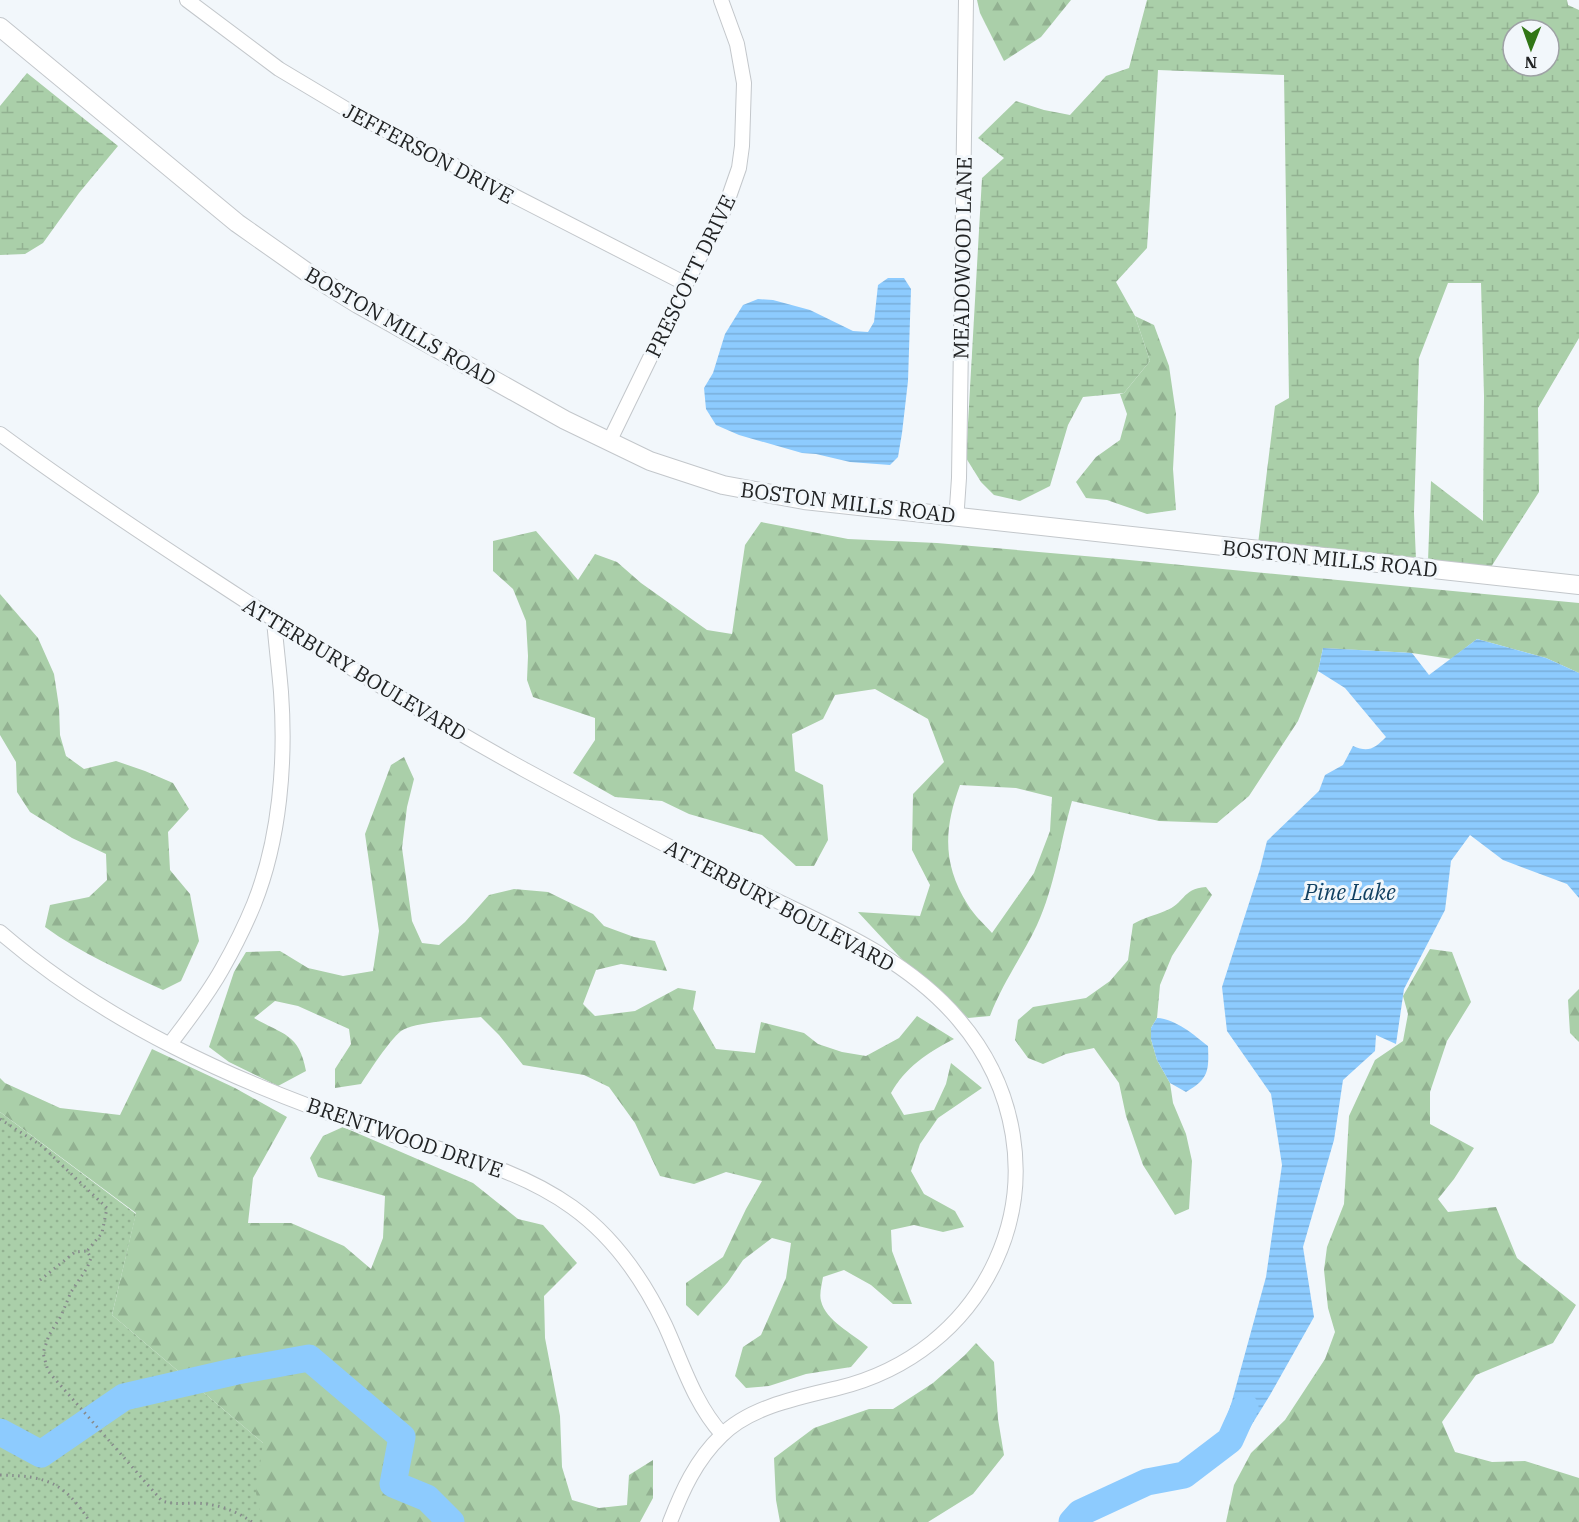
<svg xmlns="http://www.w3.org/2000/svg" width="1579" height="1522" font-family="'IBM Plex Serif',serif">
<style>
.grass{fill:url(#grass-dots)}
.forest{fill:url(#forest-firs);fill-rule:evenodd}
.wetland{fill:url(#wetland-marsh);fill-rule:evenodd}
.water{fill:url(#water-rules)}
.lines{fill:none;stroke-linecap:round;stroke-linejoin:round}
.river{stroke:#8dcbfe;stroke-width:27}
.street-casing{stroke:#c3c7cb;stroke-width:16}
.secondary-casing{stroke:#c3c7cb;stroke-width:20}
.path{stroke:#878a8c;stroke-width:3;stroke-dasharray:1.5 4.5;stroke-linecap:butt}
.street{stroke:#fff;stroke-width:14}
.secondary{stroke:#fff;stroke-width:18}
.labels{text-anchor:middle;dominant-baseline:central;stroke-width:6;stroke-linejoin:round;paint-order:stroke}
.street-label{font-size:21px;fill:#212324;stroke:#f2f7fb}
.water-label{font-size:22px;font-style:italic;fill:#114061;stroke:#f2f7fb}
</style>
<defs>
<pattern id="grass-dots" width="8" height="8" patternUnits="userSpaceOnUse" patternTransform="scale(1.5)"><rect width="8" height="8" fill="#aacfa9"/><path d="M2 2h.1M6 6h.1" fill="none" stroke="#92b191" stroke-width="1.8" stroke-linecap="round"/></pattern>
<pattern id="forest-firs" width="22" height="20" patternUnits="userSpaceOnUse" patternTransform="scale(1.5)"><rect width="22" height="20" fill="#aacfa9"/><path d="M5 1l3.5 6h-7zM16 11l3.5 6h-7z" fill="#92b191"/></pattern>
<pattern id="wetland-marsh" width="20" height="14" patternUnits="userSpaceOnUse" patternTransform="scale(1.5)"><rect width="20" height="14" fill="#aacfa9"/><path d="M1 5h8M5 5V1M11 12h8M15 12V8" fill="none" stroke="#92b191"/></pattern>
<pattern id="water-rules" width="6" height="5" patternUnits="userSpaceOnUse" patternTransform="scale(1.5)"><rect width="6" height="5" fill="#8dcbfe"/><path d="M0 2.5h6" fill="none" stroke="#79aeda"/></pattern>
</defs>
<rect width="100%" height="100%" fill="#f2f7fb"/>
<path class="grass" d="M0,1112L136,1214L112,1315L263,1443L350,1522H0Z"/>
<g class="forest">
<path d="M977,0H1071L1041,37L1004,61L980,13Z"/>
<path d="M1135,316L1154,325L1169,366L1176,414L1173,469L1176,510L1147,514L1107,500L1086,498L1076,482L1096,457L1120,440L1127,414L1120,394L1124,393L1150,361Z"/>
<path d="M761,522L848,539L937,543L1119,559L1579,603V673L1546,658L1477,639L1451,659L1412,653L1323,648L1318,671L1298,721L1249,796L1217,823L1159,821L1072,801C1060,843 1055,886 1037,925C1022,957 1003,982 990,1016L968,1018L910,968L858,912L920,916L930,885L912,850L913,794L944,762L928,719L875,689L835,695L823,719L792,734L795,771L823,785L828,840L814,866H796L762,835L689,814L662,801L615,797L573,773L595,740V718L533,697L527,680L528,656L526,621L513,589L493,571V541L536,531L578,580L595,554L617,562L641,583L707,630L732,634L745,545ZM960,785L1016,788L1052,797L1050,831L1034,873L992,933C984,924 974,915 968,905C942,864 944,828 960,785Z"/>
<path d="M0,594L38,638L54,674L59,707L60,735L66,756L84,769L116,761L145,771L173,783L189,809L168,832L170,870L190,894L199,941L181,981L163,990C122,971 82,954 45,927L50,905L89,897L107,880L106,854L72,838L30,812L17,792L16,762L0,735Z"/>
<path d="M404,757L414,779L407,807L402,848L412,921L422,943L439,945L465,922L489,895L514,889L548,892L593,914L604,926L634,937L655,941L667,971L621,964L596,970L583,1004L595,1016L635,1011L678,988L696,991L693,1009L716,1049L755,1053L761,1022L804,1033L818,1044L842,1052L866,1056L899,1038L917,1016L954,1039C928,1052 905,1068 891,1093L904,1115L934,1110L946,1084L951,1063L982,1088L938,1118L920,1144L911,1171L924,1194L955,1211L964,1227L943,1232L914,1225L891,1230L892,1251L912,1304H893L871,1285L844,1270L823,1277C822,1284 819,1294 821,1301C826,1321 852,1333 868,1347L851,1367L806,1374L769,1386L746,1388L735,1376L743,1347L761,1335L786,1278L791,1243L772,1238L743,1260L728,1282L698,1316L686,1305V1283L723,1257L746,1209L762,1181L726,1172L694,1184L660,1176L635,1123L609,1087L584,1075L523,1065L499,1035L481,1017C465,1019 413,1022 401,1031C388,1042 371,1069 361,1084L335,1088V1069L351,1044L349,1029L298,1006L275,1001L254,1018C283,1035 299,1033 306,1071L278,1086L229,1062L209,1047L234,972L246,952L280,951L308,968L343,976L373,971L379,931L365,834L391,765Z"/>
<path d="M1206,887L1212,895L1172,956L1160,985L1157,1018L1151,1028V1039L1157,1060L1170,1083L1173,1103L1186,1134L1192,1161L1189,1209L1175,1215L1143,1165L1126,1116L1119,1083L1094,1048L1066,1054L1043,1064L1028,1058L1015,1040L1018,1020L1033,1007L1086,998L1110,981L1128,960L1133,924C1145,917 1153,916 1165,911C1185,904 1181,889 1206,887Z"/>
<path d="M1430,949L1452,952L1471,1002L1447,1041L1430,1092V1124L1474,1148L1454,1179L1438,1199L1448,1212L1496,1207L1517,1258L1576,1305L1553,1343L1476,1375L1442,1422L1455,1452L1492,1462L1525,1461L1579,1478V1522H1226L1234,1485L1251,1453L1285,1420L1325,1359L1335,1332L1328,1308L1324,1270L1327,1247L1344,1204L1349,1116L1375,1060L1403,1041L1408,1014L1403,996Z"/>
<path d="M1579,989V1042L1570,1033L1568,1000Z"/>
<path d="M152,1049L235,1088L287,1117L253,1178L248,1223H291L344,1246L371,1269L383,1238L385,1196L318,1177L310,1158L323,1136L343,1127L473,1183L518,1219L543,1225L577,1263L544,1296L545,1338L560,1416L562,1467L572,1500L599,1508L627,1505L629,1475L653,1460V1498L640,1522H263L256,1493L263,1443L112,1315L136,1213L0,1112V1078L5,1083L60,1108L120,1115Z"/>
<path d="M976,1343L994,1362L998,1419L1004,1455L973,1494L928,1522H780L776,1500L774,1458L814,1428L869,1409H893L933,1383L965,1355Z"/>
</g>
<g class="wetland">
<path d="M1147,0H1567L1568,5L1579,10V338L1538,408L1539,492L1491,567L1428,561L1431,481L1483,521L1484,396L1481,283H1448L1419,358L1414,513L1416,560L1258,544L1275,406L1289,398L1284,75L1158,70L1147,248L1116,282L1135,316L1150,361L1124,393L1083,397L1068,425L1050,486L1020,501L994,495L981,482L966,458L982,178L1004,158L978,138L1016,101L1044,110L1070,115L1106,76L1129,68ZM1513,30H1549V66H1513Z"/>
<path d="M27,73L118,146L79,193L43,243L25,254L0,255V106Z"/>
</g>
<g class="water">
<path d="M888,278H904L911,289L908,381L902,433L898,457L890,465L850,462L816,454L802,453L739,435L716,425L706,409L704,388L713,373L725,334L743,305L758,299L773,300L810,310L853,331L868,332L874,322L878,285Z"/>
<path d="M1477,639L1546,658L1579,673V898L1567,884L1503,860L1470,835L1451,861L1445,910L1404,989L1396,1044L1376,1035L1375,1051L1343,1080L1334,1140L1303,1247L1314,1317L1270,1395L1238,1447L1221,1434L1232,1401L1266,1277L1282,1165L1271,1094L1227,1031L1222,987L1260,869L1267,841L1319,791L1325,775L1343,765L1353,746C1369,753 1375,748 1386,737L1345,688L1318,671L1323,648L1412,653L1429,675Z"/>
<path d="M1157,1018C1176,1019 1194,1035 1208,1046C1209,1070 1209,1079 1186,1092L1170,1083L1157,1060L1151,1039V1028Z"/>
</g>
<g class="lines">
<g class="river">
<path d="M0,1432L41,1454L124,1397L237,1371L309,1358L402,1437L393,1484L427,1498L451,1522"/>
<path d="M1072,1522L1080,1513L1147,1482L1184,1475L1230,1440L1245,1407"/>
</g>
<defs>
<g id="street">
<path d="M187,0L279,69L356,115L686,284"/>
<path d="M0,434C69,485 140,532 212,579C314,646 418,711 525,770C595,808 665,845 736,881C813,920 902,952 959,1020C1016,1087 1033,1179 996,1260C966,1326 908,1371 838,1388C800,1397 749,1407 721,1436C696,1460 682,1491 670,1522"/>
<path d="M610,440L686,284L725,208L739,168L742,146L744,83L737,44L721,0"/>
<path d="M954,516L957,507L959,478L966,0"/>
<path d="M0,932C105,1023 237,1083 368,1127C436,1150 512,1164 572,1207C614,1237 643,1279 665,1325C682,1362 694,1403 722,1434"/>
<path d="M170,1044C188,1020 207,996 222,969C234,948 245,926 254,904C280,839 286,761 281,692C279,668 276,644 274,620"/>
</g>
<path id="secondary" d="M0,27L237,223L308,273L358,304L565,420L650,461L723,485L804,500L1579,585"/>
</defs>
<use href="#street" class="street-casing"/>
<use href="#secondary" class="secondary-casing"/>
<g class="path">
<path d="M0,1119L42,1146L107,1208L102,1233L87,1251"/>
<path d="M40,1280L75,1252L87,1251L91,1258L87,1268L71,1292L61,1316L49,1335L43,1353L48,1371L162,1501C176,1505 183,1503 196,1503C217,1504 235,1510 252,1522"/>
<path d="M0,1475C47,1476 64,1482 90,1522"/>
</g>
<use href="#street" class="street"/>
<use href="#secondary" class="secondary"/>
</g>
<g class="labels">
<g class="street-label">
<text transform="translate(429 153) rotate(28)">JEFFERSON DRIVE</text>
<text transform="translate(962 258) rotate(-89)">MEADOWOOD LANE</text>
<text transform="translate(690 276) rotate(-64)">PRESCOTT DRIVE</text>
<text transform="translate(401 326) rotate(30)">BOSTON MILLS ROAD</text>
<text transform="translate(848 502) rotate(7)">BOSTON MILLS ROAD</text>
<text transform="translate(1330 558) rotate(6)">BOSTON MILLS ROAD</text>
<text transform="translate(355 669) rotate(31)">ATTERBURY BOULEVARD</text>
<text transform="translate(780 905) rotate(28)">ATTERBURY BOULEVARD</text>
<text transform="translate(405 1137) rotate(19)">BRENTWOOD DRIVE</text>
</g>
<g class="water-label">
<text x="1350" y="891">Pine Lake</text>
</g>
</g>
<g transform="translate(1531 48) rotate(181)"><circle r="28" fill="#f2f7fb" stroke="#9ea2a5" stroke-width="1.5"/>
<path d="M0-4.5L10 22L0 15L-10 22Z" fill="#317616"/>
<text y="-9" font-size="16" font-weight="bold" text-anchor="middle" fill="#212324">N</text>
</g>
</svg>
